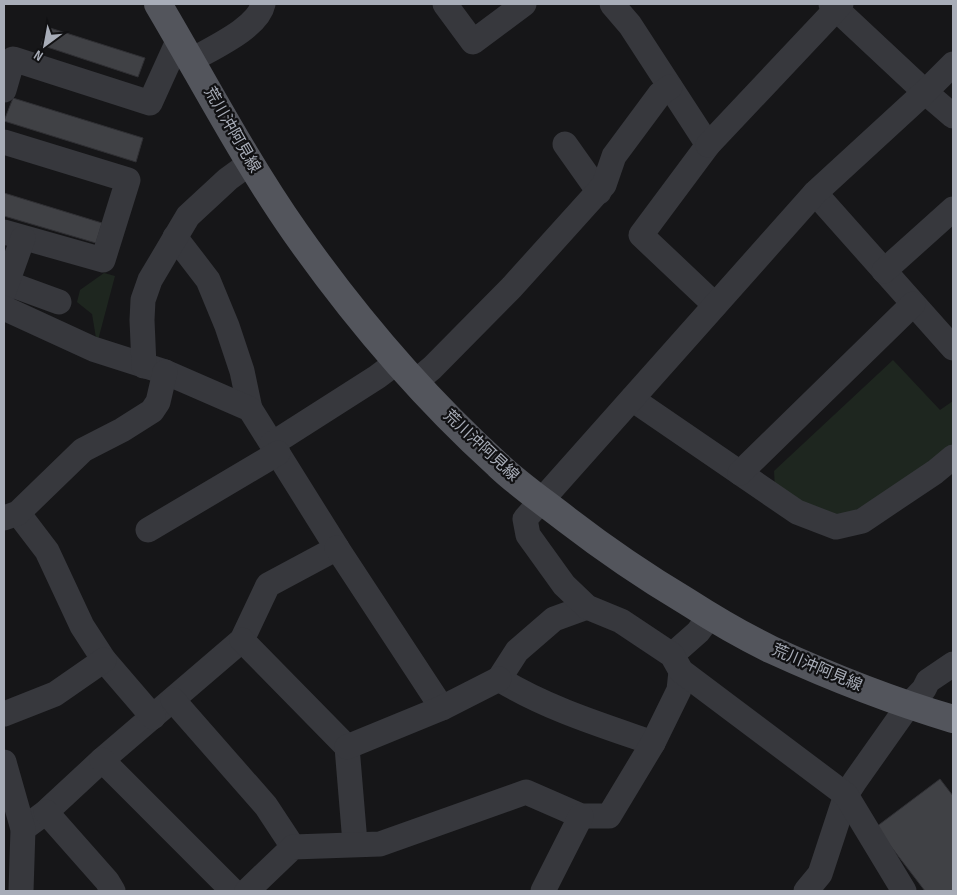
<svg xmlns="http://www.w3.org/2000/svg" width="957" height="895" font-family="'Sofia Sans Condensed','Noto Sans JP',sans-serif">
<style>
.green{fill:#1e261f}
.building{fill:#404145;stroke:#303034}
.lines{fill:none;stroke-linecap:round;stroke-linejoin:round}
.minor{stroke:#37383d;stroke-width:25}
.major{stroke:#53555c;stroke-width:28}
.labels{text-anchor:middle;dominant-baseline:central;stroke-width:4.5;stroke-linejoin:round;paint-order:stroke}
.street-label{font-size:16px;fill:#a8adb8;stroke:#111113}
</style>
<rect width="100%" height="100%" fill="#161618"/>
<g class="green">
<path d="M104,273L115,276L97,344L92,314L77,302L80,290Z"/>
<path d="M893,360L940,410L953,401V449L930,467L837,521L775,489L774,471Z"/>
</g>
<g class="building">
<path d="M47,27L145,58L138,77L41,45Z"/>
<path d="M13,98L143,138L136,162L4,121Z"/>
<path d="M4,193L102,223L96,243L4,216Z"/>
<path d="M940,779L953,796V891H925L876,827Z"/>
</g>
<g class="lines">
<g class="minor">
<path d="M445,4L473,42L524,4"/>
<path d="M612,4L630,25L708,145L641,235L715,305"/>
<path d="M831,4L925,92L953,116"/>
<path d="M192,60C212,48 258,28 263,4"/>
<path d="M4,90L13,59L150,103L179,39"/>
<path d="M4,142L128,180L103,260L4,232"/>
<path d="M565,144L599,192"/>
<path d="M708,145L841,4"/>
<path d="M815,193L953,348"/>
<path d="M175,237L208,280L227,326L242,371L250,409"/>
<path d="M884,271L953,209"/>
<path d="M7,283L59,302"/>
<path d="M4,291L23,238"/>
<path d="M4,308L93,349L165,372L250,409L337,548L268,585L242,640L102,760L46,812L23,829"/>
<path d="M144,366L142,320L143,300L150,280L188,216L228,179L250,163"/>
<path d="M415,382L432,368L512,287L604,185L614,156L660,94L670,87"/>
<path d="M632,399L797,512L836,527L862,521L935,472L953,457"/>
<path d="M272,444L377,377L397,362"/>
<path d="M740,473L913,304"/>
<path d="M18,513L47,551L82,626L104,660L153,717"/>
<path d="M4,518L18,513L83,450L122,430L152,411L158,402L165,372"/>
<path d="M148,530L278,453"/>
<path d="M337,548L442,708"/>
<path d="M587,607L554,619L517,651L499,679C546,708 601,725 653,743"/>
<path d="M242,640L347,747L355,843"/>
<path d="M672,655L698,632L710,616"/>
<path d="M173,700L266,806L293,847"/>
<path d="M4,714L55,694L104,660"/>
<path d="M347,747L442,708L499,679"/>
<path d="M102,760L233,891"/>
<path d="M4,762L23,829L21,891"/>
<path d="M46,812L107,881L113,891"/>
<path d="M247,891L293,847L380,844L526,792L581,816H609L653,743L679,690L681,671"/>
<path d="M543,891L581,816"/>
<path d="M806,891L820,874L846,795L855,781L908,706L924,689L928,681L953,664"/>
<path d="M904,891L846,795L681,671L672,655L621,621L587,607L564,585L528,535L525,519L815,193L925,92L953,64"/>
</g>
<path class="major" d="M158,4C203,80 244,159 295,232C354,316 421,395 498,465C519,485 544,502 567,520C606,550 644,576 686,601C714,619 743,636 772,650C831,677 892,701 953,719"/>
</g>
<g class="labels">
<g class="street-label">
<text transform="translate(232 130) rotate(60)">荒川沖阿見線</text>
<text transform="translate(481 446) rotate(43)">荒川沖阿見線</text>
<text transform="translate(817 668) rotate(23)">荒川沖阿見線</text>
</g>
</g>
<rect width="957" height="895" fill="none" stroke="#a8adb8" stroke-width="10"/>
<g transform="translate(45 45) rotate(212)" stroke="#111113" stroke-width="4" paint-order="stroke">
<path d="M0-4L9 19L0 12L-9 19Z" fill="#a8adb8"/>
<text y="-8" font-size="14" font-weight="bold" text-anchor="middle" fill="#a8adb8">N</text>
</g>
</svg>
